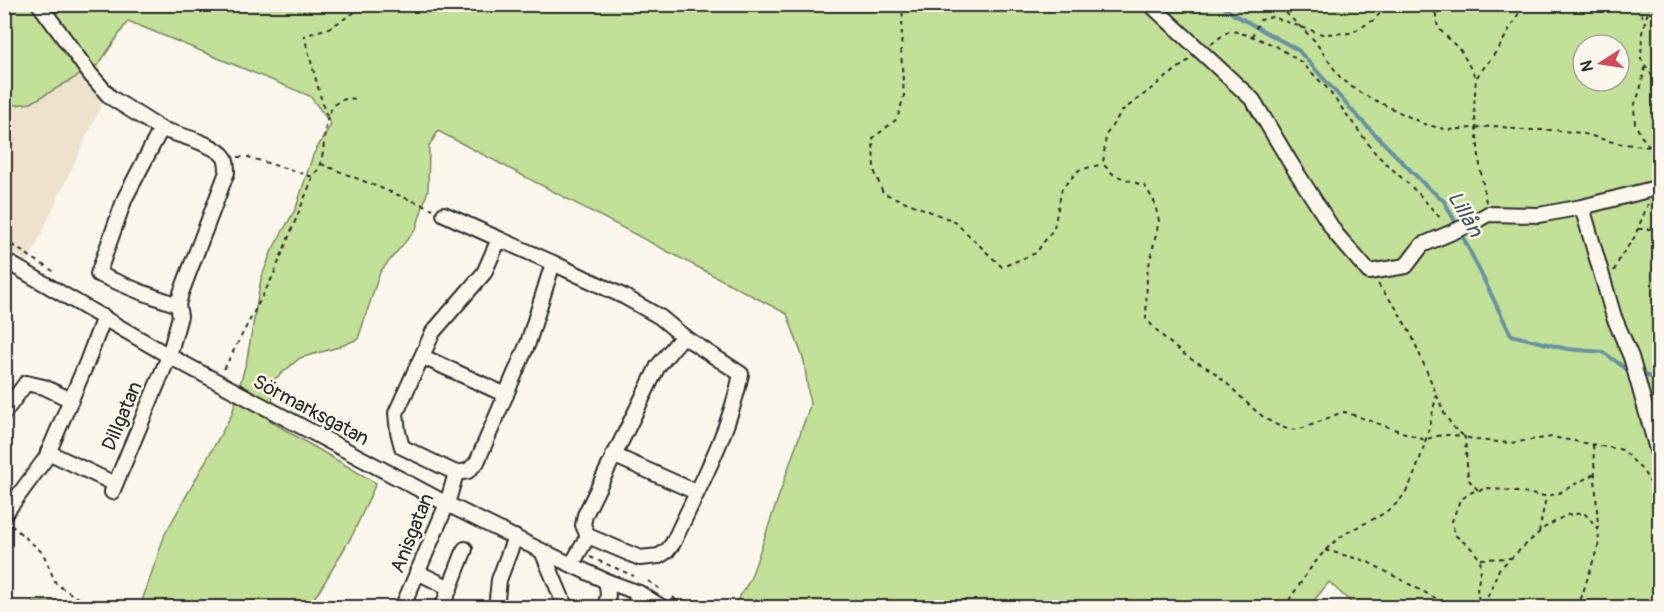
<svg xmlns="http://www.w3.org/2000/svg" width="1664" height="612" font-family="Pangolin,sans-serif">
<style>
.built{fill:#ede2cc}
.green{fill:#c3e098;stroke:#778662;stroke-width:1.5;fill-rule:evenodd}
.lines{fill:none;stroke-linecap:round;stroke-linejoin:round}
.stream{stroke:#6692a1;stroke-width:4}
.minor-casing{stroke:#2b2b2b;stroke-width:18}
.path{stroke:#2b2b2b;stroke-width:2;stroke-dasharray:4.5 4.5;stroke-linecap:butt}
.minor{stroke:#fbf7ec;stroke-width:14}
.labels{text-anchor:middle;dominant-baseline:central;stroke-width:5;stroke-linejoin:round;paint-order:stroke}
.street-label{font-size:20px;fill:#2b2b2b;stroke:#fbf7ec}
.water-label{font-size:21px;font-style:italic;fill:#44565c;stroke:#fbf7ec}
</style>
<rect width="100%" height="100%" fill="#fbf7ec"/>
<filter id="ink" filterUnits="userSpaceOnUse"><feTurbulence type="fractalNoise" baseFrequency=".0167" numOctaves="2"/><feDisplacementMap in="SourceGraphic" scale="12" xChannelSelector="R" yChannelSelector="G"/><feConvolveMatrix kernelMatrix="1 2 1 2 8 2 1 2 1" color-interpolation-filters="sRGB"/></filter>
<g filter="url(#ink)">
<path class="built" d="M99,64L103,102L28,262L5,249L4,105L7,106L31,103Z"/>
<g class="green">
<path d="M5,5H1659L1660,540L1655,544L1659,554V607H1356L1329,582L1308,608L733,607L750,580L810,405L804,361L787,314L438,131L429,146L428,190L416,229L380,272L358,339L339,347L300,358L275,379L270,421L376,483L353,534L320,590L307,607H140L165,534L232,414L247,359L261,279L272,250L296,208L313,155L331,124L310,96L128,21L99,64L31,103L7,106L5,105ZM1583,45H1619V81H1583Z"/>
<path d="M56,601L92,607H26L34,602Z"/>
</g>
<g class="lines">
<g class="stream">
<path d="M1220,4L1233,14L1298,50L1357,116L1425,185L1444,201L1458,227"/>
<path d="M1461,233L1511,335L1567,349L1603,352L1625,368L1632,370"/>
<path d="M1639,373L1650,377L1660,373"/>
</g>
<defs>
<g id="minor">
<path d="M39,4L90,74L110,97L161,129"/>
<path d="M1150,4L1253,100L1290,162L1336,234L1369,272L1406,266L1422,245L1469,225L1488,214L1539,215L1582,207L1614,317L1631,357L1660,460"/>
<path d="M1582,207L1660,187"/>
<path d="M444,214L499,239"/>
<path d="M499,239L553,263L528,343L477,462L468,471L456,473L402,447L398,432L396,413L433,332L484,273Z"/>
<path d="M4,260L169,356L447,504L542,551L606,581L639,593L663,608"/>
<path d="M553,263L625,297L660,317L683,336"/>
<path d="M423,357L506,395"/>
<path d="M4,413L26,383L44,387L71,400"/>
<path d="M48,452L115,484"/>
<path d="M613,455L696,492"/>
<path d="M112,492L169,356L180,316L178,305L181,293L227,172C227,167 227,162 225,158C217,144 175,134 161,129L125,198L98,274L141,292L178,305"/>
<path d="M4,515L46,458L87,362L104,317"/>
<path d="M542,551L566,608"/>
<path d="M572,564L588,536L640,558L659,556L667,551L673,543C698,489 729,434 741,374L683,336L658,366L585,515L583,525L588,536"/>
<path d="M417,572L450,588"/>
<path d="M402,608L447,504L456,473"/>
<path d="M442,608L465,549"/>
<path d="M496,608L499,580L515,537"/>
<path d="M603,608C610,599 608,591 606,581"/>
<path d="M633,608L639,593"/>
</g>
</defs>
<use href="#minor" class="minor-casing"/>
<g class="path">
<path d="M903,4L901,52L904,96L897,119L873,138L874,170L883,193L954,221L1002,267L1036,253L1054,228L1062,188L1079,170L1103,164"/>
<path d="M1283,4L1287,14L1314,40L1342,80L1362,94L1424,124L1448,130L1496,126L1520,130H1553L1581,133L1616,143L1650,147"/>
<path d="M1434,4L1438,28L1461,51L1476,78"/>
<path d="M1638,4L1645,23"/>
<path d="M1650,4L1642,33L1641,59L1655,80L1660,102"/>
<path d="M1252,37L1260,20L1272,17L1322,34L1351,33L1374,20L1388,4"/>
<path d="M1211,44L1230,30L1254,37L1276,46L1301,62L1326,87L1376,154L1418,193L1442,220"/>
<path d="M1189,60L1122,111L1106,135L1103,164L1114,175L1145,186L1154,201L1159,221L1147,274L1146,319C1160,334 1174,348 1191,359C1199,364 1208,367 1215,373C1238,391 1258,421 1288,429C1303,433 1329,415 1345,412L1425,440C1439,434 1450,434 1465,437L1468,479L1478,490"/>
<path d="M1645,67L1640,91L1634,106L1635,123L1641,136L1650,147L1660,150"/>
<path d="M1660,70L1655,80L1660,84"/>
<path d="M327,116L324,109L304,36L331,27L368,4"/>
<path d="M238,157H248L313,177"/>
<path d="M321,164L433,209"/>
<path d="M1486,202L1480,166L1474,108L1476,78L1499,48L1524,4"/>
<path d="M1638,229H1650L1660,222"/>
<path d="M4,240L53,271"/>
<path d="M1614,271L1621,256L1634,238L1648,204"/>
<path d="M1378,284L1396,308L1412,336L1445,415L1454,428L1465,437L1476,440L1510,443L1552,437L1623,450L1643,471L1660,499"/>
<path d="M224,369L273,276L313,177C315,173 319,169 320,164C329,141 317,93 358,99"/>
<path d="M1594,474L1557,494L1544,496L1488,488L1472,492L1460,500L1452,521L1455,535L1470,547L1480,559L1481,569L1477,589L1479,601L1485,603L1499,569L1544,528L1566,515L1584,513L1598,528"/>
<path d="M11,525L43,553L56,584L93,608"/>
<path d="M1539,532L1546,497"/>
<path d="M1325,550L1366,561L1454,608"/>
<path d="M590,557L634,576"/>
<path d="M1481,559L1511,558"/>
<path d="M648,581L663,591"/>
<path d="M673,597L682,608"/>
<path d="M1284,608C1300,584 1315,557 1338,539C1358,523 1387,518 1403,496C1418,475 1431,423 1436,396"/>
<path d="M1578,608L1599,543L1593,444"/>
</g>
<use href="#minor" class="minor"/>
</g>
</g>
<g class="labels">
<g class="street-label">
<text transform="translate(311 410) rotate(28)">Sörmarksgatan</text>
<text transform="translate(122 416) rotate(-67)">Dillgatan</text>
<text transform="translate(412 533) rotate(-68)">Anisgatan</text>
</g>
<g class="water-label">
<text transform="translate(1465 214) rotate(60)">Lillån</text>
</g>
</g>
<rect width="1664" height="612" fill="none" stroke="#fbf7ec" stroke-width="24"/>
<rect x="12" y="12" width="1640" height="588" fill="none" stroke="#2b2b2b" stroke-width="2" filter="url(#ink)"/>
<g transform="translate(1601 63) rotate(258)"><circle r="28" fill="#fbf7ec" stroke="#a8a59f" stroke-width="1.5"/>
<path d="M0-4.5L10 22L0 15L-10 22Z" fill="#d1495b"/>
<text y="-9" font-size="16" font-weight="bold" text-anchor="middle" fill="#2b2b2b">N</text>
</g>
</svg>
